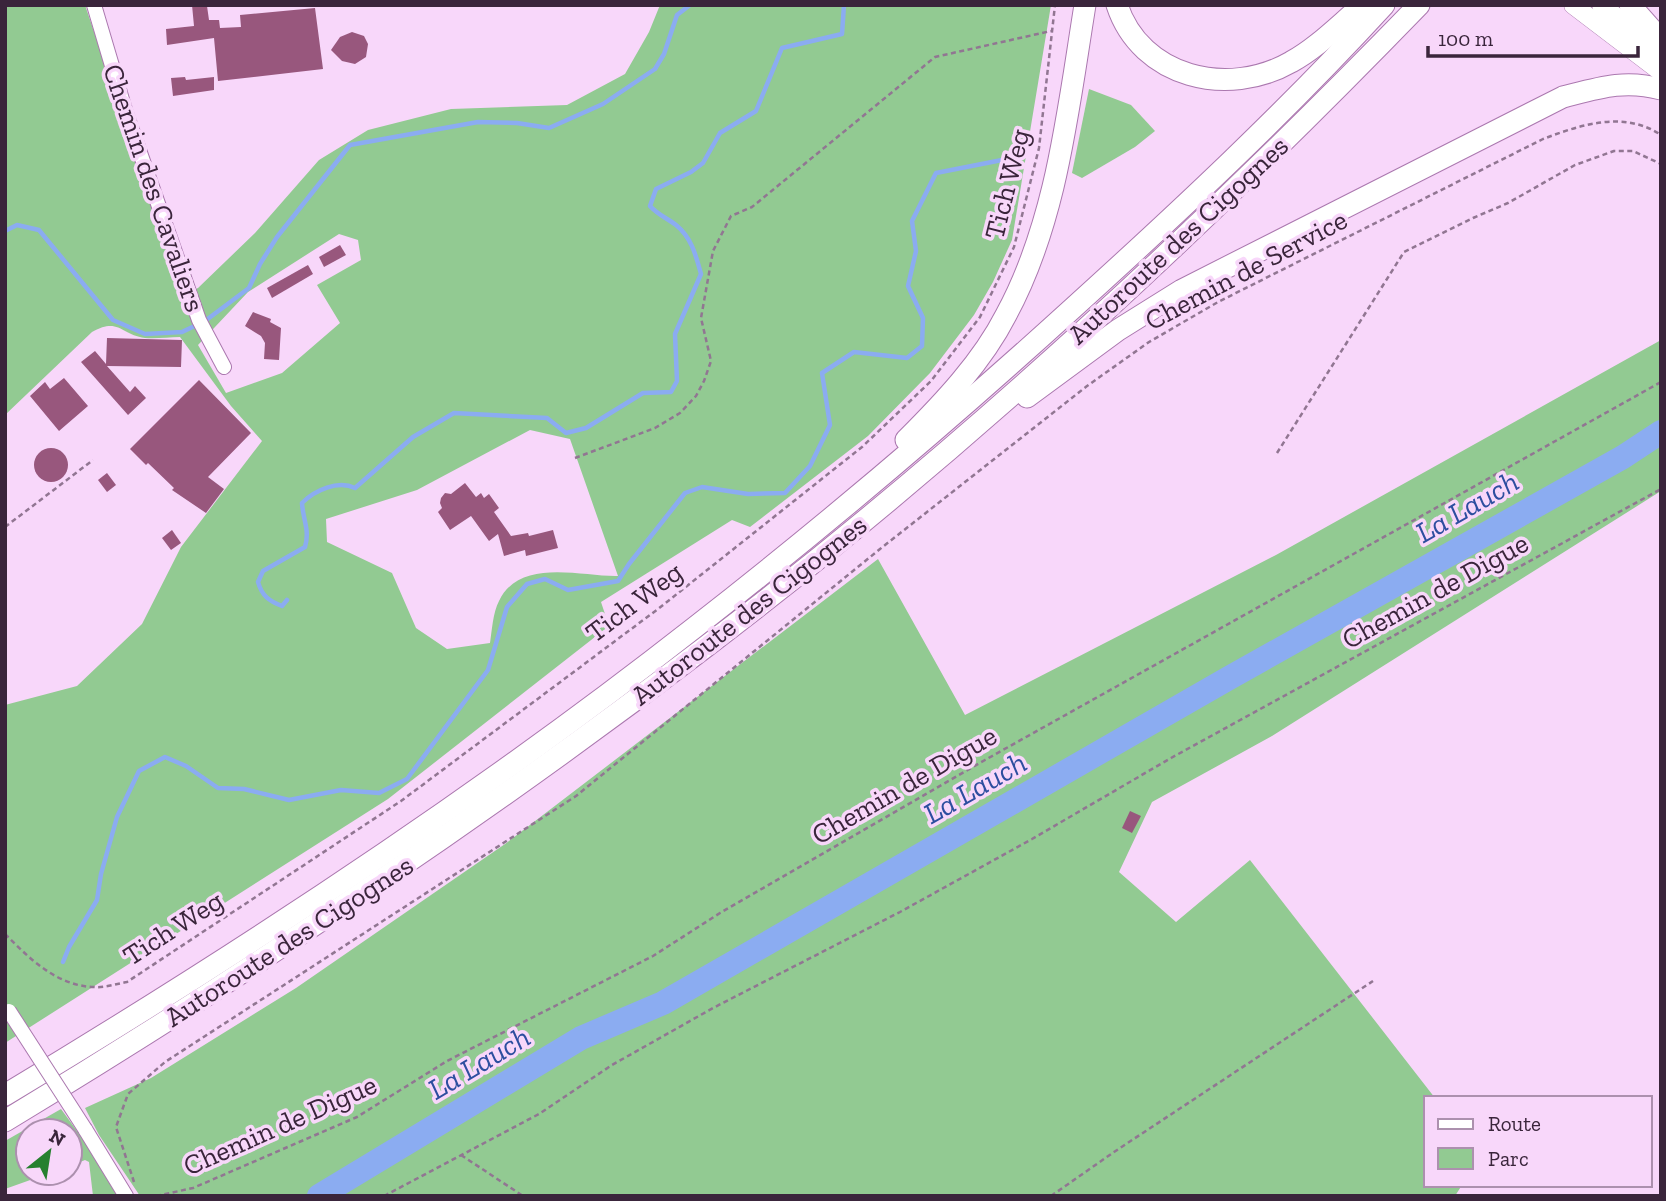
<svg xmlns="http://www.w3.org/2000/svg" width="1666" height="1201" font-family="'Zilla Slab',serif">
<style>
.green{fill:#92ca92;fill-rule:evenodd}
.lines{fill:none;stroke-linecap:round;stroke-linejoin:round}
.stream{stroke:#8bacf1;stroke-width:4.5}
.river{stroke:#8bacf1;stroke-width:24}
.building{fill:#98577d}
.minor-casing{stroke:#ab78af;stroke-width:16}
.major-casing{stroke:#ab78af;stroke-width:19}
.highway-casing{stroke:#ab78af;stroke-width:23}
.path{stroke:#917692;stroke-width:2.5;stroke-dasharray:5 3.5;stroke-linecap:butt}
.minor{stroke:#fff;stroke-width:14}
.major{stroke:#fff;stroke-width:18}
.highway{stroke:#fff;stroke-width:21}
.minor-bridge-casing{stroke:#ab78af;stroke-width:16;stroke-linecap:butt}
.minor-bridge{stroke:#fff;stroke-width:14}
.labels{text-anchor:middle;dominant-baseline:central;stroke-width:7;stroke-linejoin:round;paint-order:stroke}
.street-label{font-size:28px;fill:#3a253b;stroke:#f8d7fa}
.water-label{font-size:30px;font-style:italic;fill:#2d4e9f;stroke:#f8d7fa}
</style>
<rect width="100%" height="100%" fill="#f8d7fa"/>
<g class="green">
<path d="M5,5H85L183,295L198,288L255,233L319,160L368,130L451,109L567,105L625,74L649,32L660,5H1051L1012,240L993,282L974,315L930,373L868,436L750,527L732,520L601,602L609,626L388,799L5,1043V705L77,686L142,624L181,547L262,441L231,406L180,337C169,337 156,339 145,338C121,335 119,317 92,332L5,415ZM339,234L358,240L361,260L317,285L340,323L282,373L226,393L198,345L248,292ZM530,430L570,439L618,576C582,577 520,557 499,601C493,612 492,630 490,643L447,649L416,628L392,573L327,542L326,519L417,490Z"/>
<path d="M1089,89L1131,105L1155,131L1135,147L1082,178L1072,173Z"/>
<path d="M1661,340V491L1272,736L1152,802L1119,872L1176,922L1250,860L1435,1098H1426V1185H1462L1455,1196H140L99,1135L85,1108L151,1078L296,988L505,844L878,559L965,715L1276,555Z"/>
<path d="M61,1109L105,1169L117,1196H93L89,1162L85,1160L70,1166V1131H28V1173H50L5,1189V1141Z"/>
</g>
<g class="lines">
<g class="stream">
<path d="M5,231L17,225L39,230L113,320L145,334L182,332L205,321L249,288L260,264L277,237L350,145L478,122L517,123L549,128L603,104L655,69L664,54L677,15L690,5"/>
<path d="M287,600L282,606C269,601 262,596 258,582L263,571L305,547C310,530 303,520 302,503C315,490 338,480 355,488L413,437L454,413L547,418L566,433L586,428L643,393L671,392L677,381L675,334L701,274C696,256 692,238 676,225C667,218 658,215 650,206L656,189L691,172L703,163L720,133L756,111L782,48L842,34L844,5"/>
<path d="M63,962L69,947L97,900L101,874L117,817L139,771L165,757L186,766L218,788L244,789L289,800L341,790L379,793L407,779L488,670L507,607L527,584L545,579L568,590L618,581L629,564L685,493L702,487L748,494L785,493L810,466L830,425L822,373L854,352L907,358L922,346L923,318L908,286L916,251L912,221L936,173L1002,160"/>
</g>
<path class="river" d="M319,1196L581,1038L663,1003L1229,678L1623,457L1661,432"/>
</g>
<g class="building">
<path d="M192,5L207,6L209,20H219L220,28L241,27L240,15L315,8L323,69L218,81L214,38L167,45L166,29L194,26Z"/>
<path d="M352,32L364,36L368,44L366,57L355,64L342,61L331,50L340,37Z"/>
<path d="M185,77L186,80L214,77V90L173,96L171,78Z"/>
<path d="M340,245L346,255L324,267L319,257Z"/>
<path d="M308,265L313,274L272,298L267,288Z"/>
<path d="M253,312L271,319L270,322L281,328L279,360L264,359L265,343L261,336L245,326Z"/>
<path d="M107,338L182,340L181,367L107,366L130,392L135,386L146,398L128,415L81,362L95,351L106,364Z"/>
<path d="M64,378L88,406L59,431L30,396L45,382L50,389Z"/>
<path d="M199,380L251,433L208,477L224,489L206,513L172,490L174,488L148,463L146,465L130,449Z"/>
<circle cx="51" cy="465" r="17"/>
<path d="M107,473L116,485L107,492L98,480Z"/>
<path d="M465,483L476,497L481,493L484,498L489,494L499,508L494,512L511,536L528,533L529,536L553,530L558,548L526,556L525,550L504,556L498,534L489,541L471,516L450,530L438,512L442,508L440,503L441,498L445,493L451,494Z"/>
<path d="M172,530L181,543L171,550L162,538Z"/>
<path d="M1130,811L1141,816L1132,833L1122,828Z"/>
</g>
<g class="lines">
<defs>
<g id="minor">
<path d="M94,5L126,113L199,320L224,367"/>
<path d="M85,1129L126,1196"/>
</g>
<g id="major">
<path d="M1573,5L1661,72"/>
<path d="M1601,5L1661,51"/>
</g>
<g id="highway">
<path d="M1117,5C1141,78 1228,98 1291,62C1317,48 1340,24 1363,5"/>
<path d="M1630,5L1661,40"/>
<path d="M1027,397L1118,330L1182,290L1563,97C1598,88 1624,79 1661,89"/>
<path d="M906,440C943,403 982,362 1006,315C1057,221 1068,109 1085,5"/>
<path d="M5,1095C243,952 476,799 694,628C825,526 951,419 1073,308C1180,211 1286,112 1384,5"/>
<path d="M5,1121C246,975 480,819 704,648C959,454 1196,235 1419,5"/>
</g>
</defs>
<use href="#minor" class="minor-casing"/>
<use href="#major" class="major-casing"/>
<use href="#highway" class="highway-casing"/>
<g class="path">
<path d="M1277,453L1404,252L1473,218L1508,203L1575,165L1614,151H1633L1661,164"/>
<path d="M575,458L655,428L680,413L696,396L704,381L711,361L701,318L713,251L731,216L752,207L935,57L1051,31"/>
<path d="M5,527L93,460"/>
<path d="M5,934C30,959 57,986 94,987C104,988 116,984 127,982L401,801L658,609L862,447L931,381L980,317L1014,247L1039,148L1055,5"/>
<path d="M461,1155L523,1196"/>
<path d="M134,1182L116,1127L128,1094L165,1062L576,796L880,549L1087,386L1149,342L1218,302L1543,139C1580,125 1624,110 1661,135"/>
<path d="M156,1196L193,1188L357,1117L447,1061L653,956L720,913L985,760L1661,382"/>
<path d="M384,1196L539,1114L612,1065L713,1008L900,912L1032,839L1171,758L1661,489"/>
<path d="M1051,1196L1114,1152L1373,981"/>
</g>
<use href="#minor" class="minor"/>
<use href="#major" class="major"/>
<use href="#highway" class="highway"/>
<defs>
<path id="minor-bridge" d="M9,1011L85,1129"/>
</defs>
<use href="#minor-bridge" class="minor-bridge-casing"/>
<use href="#minor-bridge" class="minor-bridge"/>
</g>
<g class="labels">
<g class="street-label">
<text transform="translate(1007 184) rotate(-76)">Tich Weg</text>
<text transform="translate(154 188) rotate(71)">Chemin des Cavaliers</text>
<text transform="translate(1178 240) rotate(-43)">Autoroute des Cigognes</text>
<text transform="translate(1246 270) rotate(-28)">Chemin de Service</text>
<text transform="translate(1435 591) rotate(-29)">Chemin de Digue</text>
<text transform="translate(634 602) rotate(-37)">Tich Weg</text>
<text transform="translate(749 610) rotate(-38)">Autoroute des Cigognes</text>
<text transform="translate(904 785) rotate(-30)">Chemin de Digue</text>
<text transform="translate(173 928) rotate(-33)">Tich Weg</text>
<text transform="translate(289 941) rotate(-33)">Autoroute des Cigognes</text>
<text transform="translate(280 1125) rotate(-24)">Chemin de Digue</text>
</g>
<g class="water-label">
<text transform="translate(1467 507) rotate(-30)">La Lauch</text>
<text transform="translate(975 788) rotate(-30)">La Lauch</text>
<text transform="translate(479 1063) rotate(-31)">La Lauch</text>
</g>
</g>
<rect width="1666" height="1201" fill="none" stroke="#3a253b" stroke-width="14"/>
<rect x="1424" y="1096" width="228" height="91" fill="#f8d7fa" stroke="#ac90ae" stroke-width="2"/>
<rect x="1438" y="1119" width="35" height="10" fill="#ffffff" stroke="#ac90ae" stroke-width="2"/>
<text x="1488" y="1131" font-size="21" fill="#3a253b">Route</text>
<rect x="1438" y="1148" width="35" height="21" fill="#92ca92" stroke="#ac90ae" stroke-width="2"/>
<text x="1488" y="1166" font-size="21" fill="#3a253b">Parc</text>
<g transform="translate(49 1152) rotate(30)"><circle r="33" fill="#f8d7fa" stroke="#ac90ae" stroke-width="2"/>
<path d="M0-5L12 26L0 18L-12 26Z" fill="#26802f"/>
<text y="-10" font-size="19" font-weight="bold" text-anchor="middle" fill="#3a253b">N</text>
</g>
<path d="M1428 46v10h210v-10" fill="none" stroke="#3a253b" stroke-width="3.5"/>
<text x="1438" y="46" font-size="21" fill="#3a253b" stroke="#f8d7fa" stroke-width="5" paint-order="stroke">100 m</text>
</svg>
